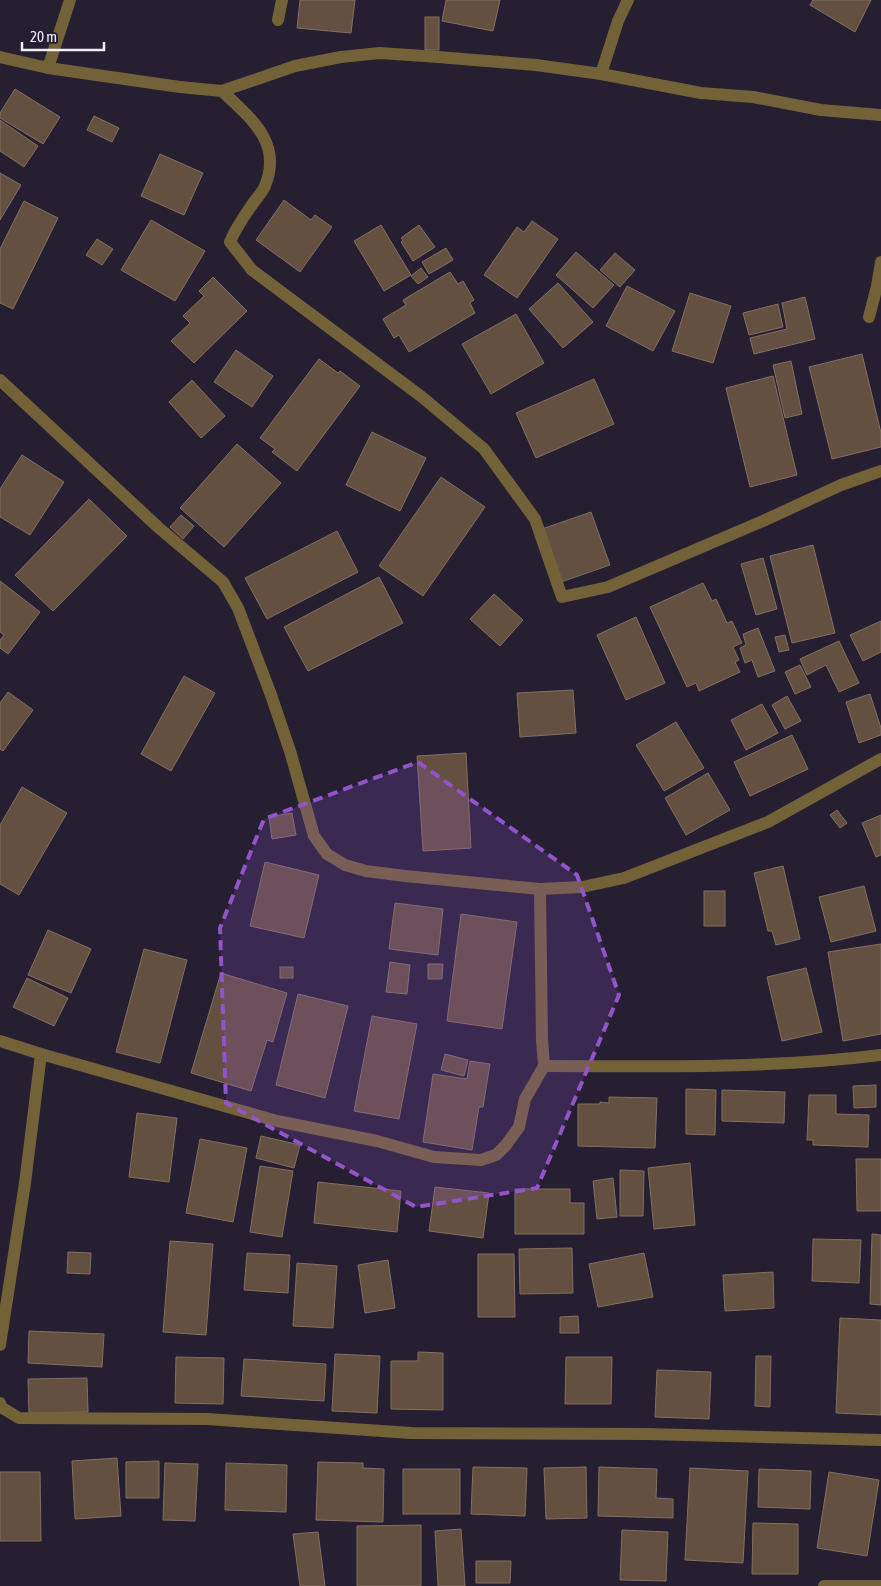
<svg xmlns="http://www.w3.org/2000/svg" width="881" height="1586" font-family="'Asap Condensed',sans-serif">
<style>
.building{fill:#635041;stroke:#846f60}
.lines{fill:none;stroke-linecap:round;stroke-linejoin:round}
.street{stroke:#736138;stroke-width:12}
.marked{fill:#9253cb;fill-opacity:0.2;stroke:#9253cb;stroke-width:4;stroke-dasharray:10 6;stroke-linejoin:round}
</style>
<rect width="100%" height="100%" fill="#251f31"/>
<g class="building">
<path d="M300,0H355L351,33L297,28Z"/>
<path d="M446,0H500L493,31L442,21Z"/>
<path d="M813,0H871L855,32L810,5Z"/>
<rect x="425" y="17" width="14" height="33"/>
<path d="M15,89L60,117L43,144L0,118V113Z"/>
<path d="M94,116L119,128L112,142L87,130Z"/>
<path d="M0,120L38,146L24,167L0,151Z"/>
<path d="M160,154L203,173L184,215L141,196Z"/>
<path d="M0,173L21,185L0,220Z"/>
<path d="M284,200L311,220L315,215L332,227L300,272L256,240Z"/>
<path d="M24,201L58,218L13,309L0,303V249Z"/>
<path d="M151,220L205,251L175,301L121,270Z"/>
<path d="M532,221L558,239L517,298L484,275L517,227L524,232Z"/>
<path d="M381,225L411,275L384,291L354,241Z"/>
<path d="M419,225L435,247L413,261L401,242L403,240L401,238Z"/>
<path d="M97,239L113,249L102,265L86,255Z"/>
<path d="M446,248L453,260L429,274L422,262Z"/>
<path d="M576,252L614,285L593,308L556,275Z"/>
<path d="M615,253L635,270L620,287L600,270Z"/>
<path d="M421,268L428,277L418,284L411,276Z"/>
<path d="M450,272L458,284L463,281L474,300L470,303L475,313L409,352L399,335L394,338L383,319L406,305L403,300Z"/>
<path d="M213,277L247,311L194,363L171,341L190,323L183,316L204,296L199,291Z"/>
<path d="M558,283L593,322L563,348L529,309Z"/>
<path d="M627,286L675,311L653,351L606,326Z"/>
<path d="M690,293L731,306L713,363L672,351Z"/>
<path d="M805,297L815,339L754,354L750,338L787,329L782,303Z"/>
<path d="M778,304L783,327L749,335L743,313Z"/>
<path d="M516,314L544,363L491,394L462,344Z"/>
<path d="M236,350L273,376L252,407L214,382Z"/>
<path d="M862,354L881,433V447L832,459L809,367Z"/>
<path d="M319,359L338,373L340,371L360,386L297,471L272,452L275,449L260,438Z"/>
<path d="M791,361L802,414L785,418L773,365Z"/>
<path d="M773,376L797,475L750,487L726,388Z"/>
<path d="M594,379L614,424L536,458L516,413Z"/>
<path d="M192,380L225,416L201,438L169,402Z"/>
<path d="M372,432L426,458L400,511L346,485Z"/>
<path d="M237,444L281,483L224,547L180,508Z"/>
<path d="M22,455L64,482L30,535L0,517V489Z"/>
<path d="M441,477L485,507L423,596L379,566Z"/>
<path d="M89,499L127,536L53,611L15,575Z"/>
<path d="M591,512L610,565L561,582L542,529Z"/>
<path d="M181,515L194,526L183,539L170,527Z"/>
<path d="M337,531L358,572L267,619L245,578Z"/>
<path d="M813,545L835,633L792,643L770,556Z"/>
<path d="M763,558L777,609L756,615L741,564Z"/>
<path d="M379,577L403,623L308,671L284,627Z"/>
<path d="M0,581L40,612L8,654L0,648V640L4,635L0,632Z"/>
<path d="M703,583L712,601L716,599L727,623L732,621L742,643L733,647L739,660L735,662L740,672L699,691L696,683L687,687L650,607Z"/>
<path d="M494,594L523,620L500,646L470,619Z"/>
<path d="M636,617L665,683L626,700L597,635Z"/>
<path d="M881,621V652L863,661L850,635Z"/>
<path d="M758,628L775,671L758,677L752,660L745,663L740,648L746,645L743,634Z"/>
<path d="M785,635L789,650L779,652L775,637Z"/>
<path d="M839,641L859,683L839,692L826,665L807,675L800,659Z"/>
<path d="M800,665L811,687L795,694L785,672Z"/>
<path d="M184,676L215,693L171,771L141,754Z"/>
<path d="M573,690L576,733L520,737L517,693Z"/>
<path d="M8,692L33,710L3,751L0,749V703Z"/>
<path d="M870,694L881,728V735L859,743L846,702Z"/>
<path d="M787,696L801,721L785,729L772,705Z"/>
<path d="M762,704L778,733L746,750L731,720Z"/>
<path d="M676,722L704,768L664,791L636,745Z"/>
<path d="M792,735L808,769L750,796L734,762Z"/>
<path d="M466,753L471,848L423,851L417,756Z"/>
<path d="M708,773L730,810L686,835L665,798Z"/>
<path d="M22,787L67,813L19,895L0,884V825Z"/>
<path d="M837,810L847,823L840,828L830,815Z"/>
<path d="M292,813L296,835L272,839L269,817Z"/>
<path d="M881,815V855L876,857L862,823Z"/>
<path d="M265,862L319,875L304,938L250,926Z"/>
<path d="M783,866L800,939L776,945L772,931H768L754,873Z"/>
<path d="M864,886L876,931L831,942L819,897Z"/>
<rect x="704" y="891" width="21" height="35"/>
<path d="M395,903L443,909L438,955L389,949Z"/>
<path d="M461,914L517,922L502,1029L447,1021Z"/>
<path d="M48,930L91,949L71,993L28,975Z"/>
<path d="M881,944V1034L843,1041L828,952Z"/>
<path d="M144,949L187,960L160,1063L116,1052Z"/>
<path d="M390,962L410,965L407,994L386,992Z"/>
<path d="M428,964H443L442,979H428Z"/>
<rect x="280" y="967" width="13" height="11"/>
<path d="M806,968L822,1032L782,1041L767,977Z"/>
<path d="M221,973L287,993L273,1042L267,1040L251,1091L191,1073Z"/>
<path d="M27,978L68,998L54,1026L13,1007Z"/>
<path d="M298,994L348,1006L325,1098L276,1085Z"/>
<path d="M372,1016L417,1024L399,1119L354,1111Z"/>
<path d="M445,1054L468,1060L464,1076L441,1070Z"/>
<path d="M470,1061L490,1064L483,1107H479L472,1150L423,1142L433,1074L467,1079Z"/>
<path d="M876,1085V1107L854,1108L853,1086Z"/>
<path d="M686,1089L716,1090L715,1135L686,1134Z"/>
<path d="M722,1090L785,1092L784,1123L722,1121Z"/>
<path d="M809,1095H836V1114L869,1115L868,1147L813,1145V1140H807Z"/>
<path d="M609,1097L657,1098L655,1148L578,1146V1104H600V1102L609,1103Z"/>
<path d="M137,1113L177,1118L169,1182L129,1177Z"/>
<path d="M261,1136L300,1145L294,1168L256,1158Z"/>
<path d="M200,1139L247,1148L233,1222L186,1213Z"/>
<path d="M856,1159H881V1211H857Z"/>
<path d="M690,1163L695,1225L654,1229L648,1168Z"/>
<path d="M260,1166L293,1171L282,1237L250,1232Z"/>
<path d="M620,1170L644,1171L643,1216H620Z"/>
<path d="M613,1178L617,1217L597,1219L593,1181Z"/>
<path d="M318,1182L401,1191L397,1232L314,1223Z"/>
<path d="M435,1187L489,1193L483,1238L429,1231Z"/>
<path d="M515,1189H570V1203H584V1234H515Z"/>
<path d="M872,1234L881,1235V1305L870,1304Z"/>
<path d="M813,1239L861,1240L859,1283L812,1281Z"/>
<path d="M170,1241L213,1244L206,1335L163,1332Z"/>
<path d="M572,1248L573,1293L520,1294L519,1249Z"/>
<path d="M68,1252L91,1253L90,1274L67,1273Z"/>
<path d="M247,1253L290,1255L288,1293L244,1290Z"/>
<path d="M644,1253L653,1297L598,1307L589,1264Z"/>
<path d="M478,1254H514L515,1317H478Z"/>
<path d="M388,1260L395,1308L365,1313L358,1265Z"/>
<path d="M297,1263L337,1266L333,1328L293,1326Z"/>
<path d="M773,1272L774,1308L725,1311L723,1275Z"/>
<path d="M578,1316L579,1333H560V1317Z"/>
<path d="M840,1318L881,1320V1415L836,1413Z"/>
<path d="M29,1331L104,1334L102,1367L28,1363Z"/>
<path d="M418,1352L443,1353V1410L391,1409V1361H418Z"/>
<path d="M335,1354L380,1356L377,1413L332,1411Z"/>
<path d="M756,1356H771L770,1407L755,1406Z"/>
<path d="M176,1357L224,1358L223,1404L175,1403Z"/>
<path d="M566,1357H612L611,1404H565Z"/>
<path d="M244,1359L326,1364L324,1401L241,1396Z"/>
<path d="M657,1370L711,1372L709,1419L655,1417Z"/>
<path d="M87,1378L88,1412L29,1413L28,1379Z"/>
<path d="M117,1458L121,1516L75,1519L72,1461Z"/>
<path d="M159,1461V1498H126V1462Z"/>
<path d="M318,1462L363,1463V1468L384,1469L383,1522L316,1520Z"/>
<path d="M165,1463L198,1464L195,1521L163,1520Z"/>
<path d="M226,1463L287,1465L286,1512L225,1510Z"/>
<path d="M473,1467L527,1468L525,1516L471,1514Z"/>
<path d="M586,1467L587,1518L546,1519L544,1468Z"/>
<path d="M599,1467L657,1469L656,1498L673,1499V1518L598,1516Z"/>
<path d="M690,1468L748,1471L743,1563L685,1560Z"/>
<rect x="403" y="1469" width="57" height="45"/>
<path d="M759,1469L811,1471L810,1509L758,1507Z"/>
<path d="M0,1472H40L41,1541H0Z"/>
<path d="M829,1472L879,1480L867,1556L817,1548Z"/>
<path d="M753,1523L798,1524V1574H752Z"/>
<path d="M421,1525V1586H357V1526Z"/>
<path d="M461,1529L465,1586H438L435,1531Z"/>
<path d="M622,1530L668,1532L666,1581L620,1580Z"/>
<path d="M318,1532L325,1586H300L293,1534Z"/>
<path d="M476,1561H511L510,1583H476Z"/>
</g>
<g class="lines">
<g class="street">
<path d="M278,20L282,0"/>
<path d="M0,57L48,68L180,87L222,91L295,66L341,57L380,53L438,57L536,65L601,74L701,93L753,97L821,110L881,115"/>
<path d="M48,68L70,0"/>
<path d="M601,74L618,21L628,0"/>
<path d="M222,91C250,118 283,142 265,186C263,191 258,197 254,202C245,215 236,227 230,242L252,270L422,397L484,449L535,519L562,597L608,587L763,521L841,485L881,471"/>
<path d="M869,317L877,286L881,262"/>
<path d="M0,380L159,528L223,582L238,608L271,695L290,751L314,836L327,854L345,865L366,871L405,876L540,889L582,887L624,878L768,822L881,759"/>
<path d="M0,1041L41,1054L277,1121L377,1141L434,1157L481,1160L496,1155L506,1145L519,1127L525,1099L544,1066L542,1040L540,889"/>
<path d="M544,1066C657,1066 769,1069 881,1055"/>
<path d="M0,1345L25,1183L41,1054"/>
<path d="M0,1403L1,1407L19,1418L207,1419L411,1433L648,1434L881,1440"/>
<path d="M824,1586H881"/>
</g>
</g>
<path class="marked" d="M418,762L577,875L619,995L537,1188L416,1207L226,1103L220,928L264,819Z"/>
<path d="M22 42v8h82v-8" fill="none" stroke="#f0edf9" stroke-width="2.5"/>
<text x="30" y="42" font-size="15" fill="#f0edf9" stroke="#251f31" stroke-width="4" paint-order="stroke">20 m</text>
</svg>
